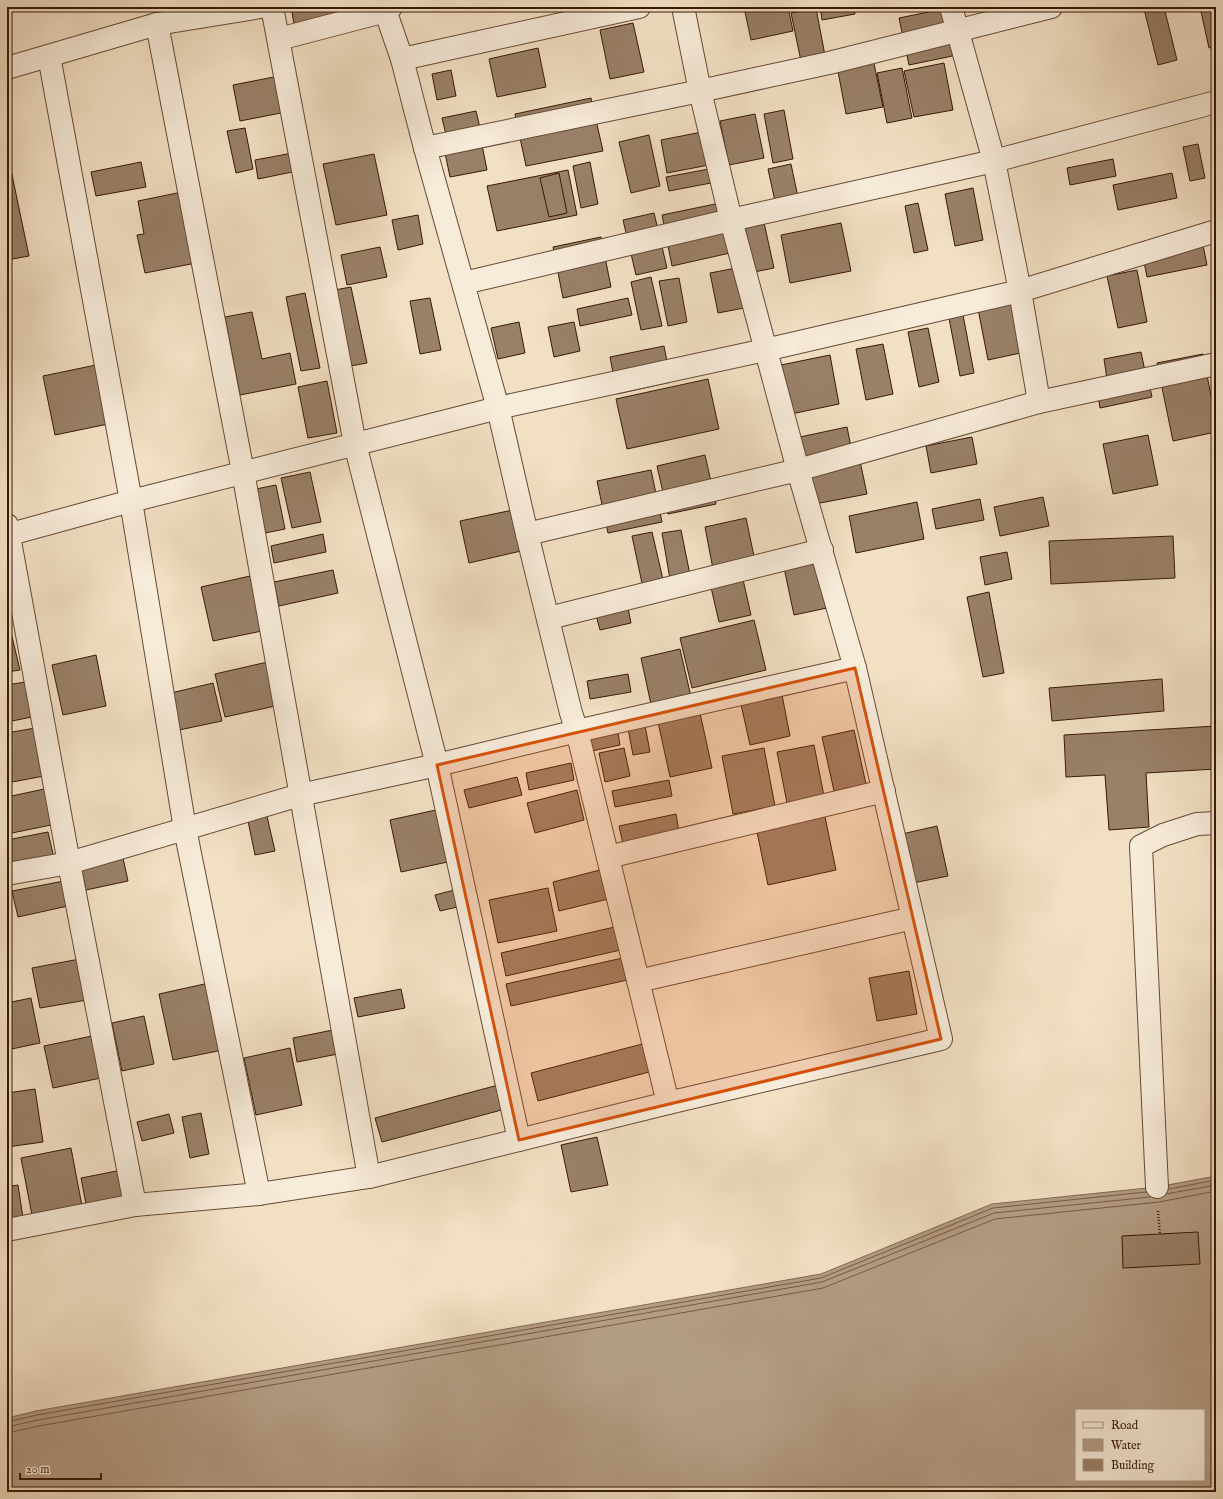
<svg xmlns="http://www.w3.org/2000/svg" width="1223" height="1499" font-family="'IM FELL English',serif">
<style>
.water{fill:#b39c84;stroke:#826752;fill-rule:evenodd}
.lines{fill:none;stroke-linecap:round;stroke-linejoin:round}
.shore{stroke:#765a46;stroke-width:1}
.building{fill:#998069;stroke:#381807}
.minor-casing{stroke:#664a36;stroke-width:24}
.path{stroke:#381807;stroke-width:2.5;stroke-dasharray:1 2;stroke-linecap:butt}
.minor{stroke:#f7ebd9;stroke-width:22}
.marked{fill:#d6520c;fill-opacity:0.2;stroke:#d6520c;stroke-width:3;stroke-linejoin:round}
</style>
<rect width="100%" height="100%" fill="#f2e0c4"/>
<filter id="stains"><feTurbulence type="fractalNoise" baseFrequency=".005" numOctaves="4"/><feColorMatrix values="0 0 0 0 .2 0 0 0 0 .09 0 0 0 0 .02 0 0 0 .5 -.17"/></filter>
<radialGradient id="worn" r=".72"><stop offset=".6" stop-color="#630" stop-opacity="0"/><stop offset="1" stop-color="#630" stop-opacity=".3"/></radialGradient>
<path class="water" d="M1216,1176V1492H7V1418L36,1411L821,1274L992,1204L1157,1187ZM1076,1410H1204V1480H1076Z"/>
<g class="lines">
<g class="shore">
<path d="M1169,1189L1216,1180"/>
<path d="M1166,1194L1216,1185"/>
<path d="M7,1422L37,1415L821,1278L993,1208L1146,1192"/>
<path d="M7,1427L38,1420L822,1282L994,1213L1150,1197"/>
<path d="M7,1433L39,1426L823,1288L995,1219L1159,1202L1216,1191"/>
</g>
</g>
<g class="building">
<path d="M291,7H333L336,21L295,29Z"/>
<path d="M744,7H788L793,31L751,40Z"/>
<path d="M820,7H854L855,14L822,20Z"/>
<path d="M953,7L962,54L909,65L899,18Z"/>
<path d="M1153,7H1164L1177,60L1158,65L1144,9Z"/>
<path d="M1200,7H1216V46L1209,48Z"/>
<path d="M816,8L826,61L802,66L791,13Z"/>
<path d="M633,23L644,72L610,79L600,30Z"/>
<path d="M538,48L546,87L497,97L489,59Z"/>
<path d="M873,59L883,107L846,114L837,66Z"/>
<path d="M944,63L953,110L914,117L904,71Z"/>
<path d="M902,68L912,118L887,123L877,73Z"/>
<path d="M451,70L456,96L437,100L432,74Z"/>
<path d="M279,76L286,112L240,121L233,85Z"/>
<path d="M591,98L603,151L526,166L515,114Z"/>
<path d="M784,110L793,159L773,163L764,114Z"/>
<path d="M476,111L481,132L447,139L442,118Z"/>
<path d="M755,114L764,158L729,165L720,121Z"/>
<path d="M245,128L253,169L236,173L227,131Z"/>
<path d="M702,132L709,165L667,173L661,140Z"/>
<path d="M649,135L660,186L631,193L619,142Z"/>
<path d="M1198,144L1205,178L1190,181L1183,147Z"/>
<path d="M482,145L487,170L450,177L445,153Z"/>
<path d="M298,152L302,170L258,179L255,160Z"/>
<path d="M374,154L387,215L336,225L323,164Z"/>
<path d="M1113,159L1116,176L1070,185L1067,168Z"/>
<path d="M141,162L146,187L96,196L91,172Z"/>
<path d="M590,162L598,204L581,208L573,166Z"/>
<path d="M791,164L799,202L776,206L768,169Z"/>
<path d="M709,169L711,183L669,191L666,177Z"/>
<path d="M11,170L29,256L7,260V171Z"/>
<path d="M568,170L577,215L497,231L487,186Z"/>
<path d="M559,173L567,213L549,217L540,178Z"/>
<path d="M1172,173L1177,198L1118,210L1113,185Z"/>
<path d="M973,188L983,240L955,246L945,194Z"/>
<path d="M187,191L201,262L145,273L137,235L144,234L138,201Z"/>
<path d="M720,203L730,253L672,266L662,215Z"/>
<path d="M918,203L928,250L914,253L905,206Z"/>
<path d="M654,213L667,268L636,275L623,220Z"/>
<path d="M418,215L423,244L398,250L392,220Z"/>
<path d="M763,218L774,268L754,272L744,221Z"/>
<path d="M841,223L851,271L790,283L781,235Z"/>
<path d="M1201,235L1207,265L1147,277L1141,246Z"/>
<path d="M601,237L611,287L563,298L553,247Z"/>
<path d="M380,247L387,277L347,285L341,255Z"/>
<path d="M736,268L744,308L718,313L710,273Z"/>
<path d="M1137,270L1147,322L1118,328L1107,276Z"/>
<path d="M651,277L662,326L641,330L631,282Z"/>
<path d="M679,278L687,322L668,326L659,281Z"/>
<path d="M351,287L367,363L345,367L329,291Z"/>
<path d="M305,293L320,368L301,371L286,297Z"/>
<path d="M1013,297L1025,352L988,360L977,304Z"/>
<path d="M430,298L441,350L420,354L410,301Z"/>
<path d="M628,298L632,315L580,326L577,309Z"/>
<path d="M252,312L262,359L290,353L296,384L240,395L225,317Z"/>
<path d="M963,315L974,373L960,376L949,318Z"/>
<path d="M519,322L525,353L498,359L491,328Z"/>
<path d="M574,322L580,351L554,357L548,327Z"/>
<path d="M928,328L939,382L919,387L908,332Z"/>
<path d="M883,344L893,394L866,400L856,349Z"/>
<path d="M664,346L671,382L617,394L610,357Z"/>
<path d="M1141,352L1145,371L1107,379L1104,359Z"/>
<path d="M1203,354L1216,422V432L1173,441L1157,363Z"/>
<path d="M830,355L839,404L791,414L781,365Z"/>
<path d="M96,365L108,424L55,435L43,376Z"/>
<path d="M1148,378L1152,397L1100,408L1097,389Z"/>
<path d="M708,379L719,429L627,449L616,399Z"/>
<path d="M327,381L337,433L308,438L298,387Z"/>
<path d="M847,427L852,452L805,462L800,437Z"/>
<path d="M1148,435L1158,485L1113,494L1103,444Z"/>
<path d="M972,437L977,464L931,473L926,446Z"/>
<path d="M705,455L716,504L668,514L657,466Z"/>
<path d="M860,461L867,494L815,504L808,472Z"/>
<path d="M651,470L662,522L608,533L597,481Z"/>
<path d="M310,472L321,522L292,528L281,478Z"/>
<path d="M276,485L285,529L265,533L256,489Z"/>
<path d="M1043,497L1049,526L1000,536L994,507Z"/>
<path d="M980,499L984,520L936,529L932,509Z"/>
<path d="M917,502L924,539L856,553L849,516Z"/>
<path d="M513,510L521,551L469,563L460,521Z"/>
<path d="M746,518L755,561L713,569L705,527Z"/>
<path d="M681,530L690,575L670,579L662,533Z"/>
<path d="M652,532L664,584L643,588L632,536Z"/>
<path d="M323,534L326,552L274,563L271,546Z"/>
<path d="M1173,536L1175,578L1051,584L1049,541Z"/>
<path d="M1007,552L1012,579L985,585L980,557Z"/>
<path d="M816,556L827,608L794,615L783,563Z"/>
<path d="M333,570L338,593L279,606L274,582Z"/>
<path d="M742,575L751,615L719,622L710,583Z"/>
<path d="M250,576L262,631L213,641L201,587Z"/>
<path d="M989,592L1004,673L983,677L967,597Z"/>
<path d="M628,608L631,623L600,630L596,615Z"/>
<path d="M7,616L20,670L7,672Z"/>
<path d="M754,620L766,670L692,688L680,638Z"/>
<path d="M680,649L692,701L652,709L641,658Z"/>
<path d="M96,655L106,706L63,715L52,665Z"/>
<path d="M272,661L280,705L225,717L215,674Z"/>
<path d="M628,674L631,692L590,699L587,681Z"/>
<path d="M1162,679L1164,711L1052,721L1049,688Z"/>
<path d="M25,682L32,717L7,722V685Z"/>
<path d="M213,683L222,721L179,730L171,693Z"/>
<path d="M781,690L790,736L750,745L740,700Z"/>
<path d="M700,713L712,768L670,777L658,722Z"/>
<path d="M644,720L650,752L633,755L627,723Z"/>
<path d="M1216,726V769L1146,773L1149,827L1109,830L1105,775L1066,777L1064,735Z"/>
<path d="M617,727L620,745L587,752L584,733Z"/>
<path d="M35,728L44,776L7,783V733Z"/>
<path d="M854,730L866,784L834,791L822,737Z"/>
<path d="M814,745L824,796L787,803L777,752Z"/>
<path d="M624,748L630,776L605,782L599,753Z"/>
<path d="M764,748L775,806L733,814L722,756Z"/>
<path d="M571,763L574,780L529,790L526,773Z"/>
<path d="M517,777L522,795L469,808L464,790Z"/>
<path d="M669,780L672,796L615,807L612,791Z"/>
<path d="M49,788L56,824L7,834V797Z"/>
<path d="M577,790L584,820L535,833L527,803Z"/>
<path d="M445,808L457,860L401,872L390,820Z"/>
<path d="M266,812L275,851L255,855L247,816Z"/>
<path d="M824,812L836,870L768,885L756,827Z"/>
<path d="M676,814L679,832L623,844L619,826Z"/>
<path d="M937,826L948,876L913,883L902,834Z"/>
<path d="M48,832L54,858L7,868V840Z"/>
<path d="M123,858L128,881L86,890L81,867Z"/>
<path d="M600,870L608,899L559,911L553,882Z"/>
<path d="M64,881L68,906L18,917L12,891Z"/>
<path d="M462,888L466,905L440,911L435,895Z"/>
<path d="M548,888L557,931L498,943L489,900Z"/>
<path d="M619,926L625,949L506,976L501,953Z"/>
<path d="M627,957L632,979L511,1006L506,984Z"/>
<path d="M85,958L93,999L40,1008L32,968Z"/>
<path d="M909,971L917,1014L877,1021L869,978Z"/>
<path d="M209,983L223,1050L173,1060L159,994Z"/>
<path d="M401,989L405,1008L358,1017L354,998Z"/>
<path d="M31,998L40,1043L7,1050V1003Z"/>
<path d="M144,1016L154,1064L122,1071L112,1023Z"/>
<path d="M343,1028L348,1052L297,1062L293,1038Z"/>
<path d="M92,1036L101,1078L53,1088L44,1046Z"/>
<path d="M646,1043L653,1071L538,1101L531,1073Z"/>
<path d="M290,1048L302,1105L256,1115L244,1058Z"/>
<path d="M502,1084L509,1108L382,1142L375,1118Z"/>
<path d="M35,1089L43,1142L7,1147V1093Z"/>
<path d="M201,1113L209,1154L190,1158L182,1117Z"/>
<path d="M169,1114L174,1133L142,1141L137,1122Z"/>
<path d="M597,1137L608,1185L571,1192L561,1145Z"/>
<path d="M71,1148L82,1206L32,1215L21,1158Z"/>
<path d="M122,1170L127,1201L87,1209L81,1178Z"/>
<path d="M18,1185L23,1218L7,1220V1187Z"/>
<path d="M1198,1232L1200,1264L1123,1268L1122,1236Z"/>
</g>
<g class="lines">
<defs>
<g id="minor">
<path d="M272,7L355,444L437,765L519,1140"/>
<path d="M384,7L402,59L425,148L498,408L527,534L571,713L577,731L668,1103"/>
<path d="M951,7L994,161L1020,291L1039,402"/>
<path d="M157,24L243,472L369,1177"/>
<path d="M279,39L386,11L391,7"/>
<path d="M49,56L131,501L185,829L259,1194"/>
<path d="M402,59L639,7"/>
<path d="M7,68L157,24L261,7"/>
<path d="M425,148L700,91L829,63L1051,7"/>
<path d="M464,283L731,220L994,161L1216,102"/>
<path d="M7,525L69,863L135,1205"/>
<path d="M527,534L798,470L1039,402L1216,364"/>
<path d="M7,535L131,501L498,408L765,350L1020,291L1216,231"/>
<path d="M549,618L822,550"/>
<path d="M608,857L884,791"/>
<path d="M7,874L69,863L300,795L437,765L577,731L855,668"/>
<path d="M638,981L913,918"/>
<path d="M1157,1187L1141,846L1163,835L1197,824L1216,823"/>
<path d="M7,1230L135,1205L259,1194L369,1177L668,1103L941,1039L855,668L798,470L731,220L700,91L683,7"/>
</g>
</defs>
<use href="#minor" class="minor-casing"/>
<path class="path" d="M1158,1211L1160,1235"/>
<use href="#minor" class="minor"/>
</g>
<path class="marked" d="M855,668L941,1039L519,1140L437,765Z"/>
<rect width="1223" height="1499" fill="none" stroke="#f2e0c4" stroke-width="24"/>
<rect x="8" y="8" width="1207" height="1483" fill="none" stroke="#381807" stroke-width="2"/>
<rect x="12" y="12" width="1199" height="1475" fill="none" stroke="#381807"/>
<rect x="1075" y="1409" width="130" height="72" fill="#f7ebd9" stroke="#ab9785"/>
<rect x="1083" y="1422" width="20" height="6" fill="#f7ebd9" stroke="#ab9785"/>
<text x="1111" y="1429" font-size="12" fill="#381807">Road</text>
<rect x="1083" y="1439" width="20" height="12" fill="#b39c84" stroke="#ab9785"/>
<text x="1111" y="1449" font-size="12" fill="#381807">Water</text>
<rect x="1083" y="1459" width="20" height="12" fill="#998069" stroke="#ab9785"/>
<text x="1111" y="1469" font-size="12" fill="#381807">Building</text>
<path d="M20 1473v6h81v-6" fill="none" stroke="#381807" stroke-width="2"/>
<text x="26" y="1473" font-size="12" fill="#381807" stroke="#f7ebd9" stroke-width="3" paint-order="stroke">20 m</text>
<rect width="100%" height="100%" filter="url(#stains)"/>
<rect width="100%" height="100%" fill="url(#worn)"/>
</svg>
